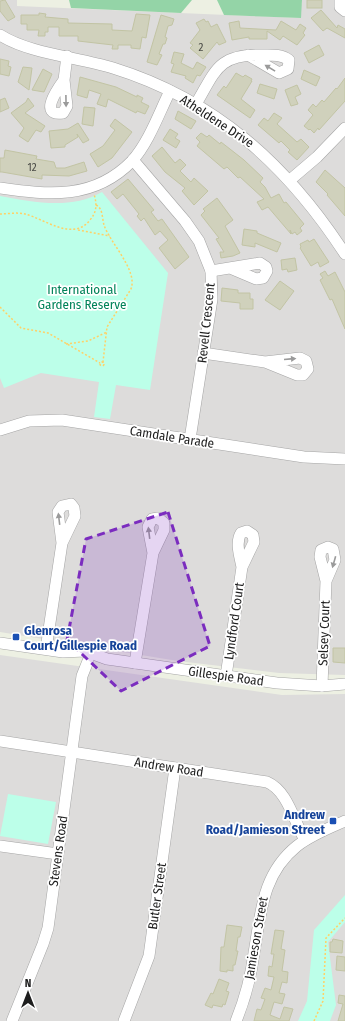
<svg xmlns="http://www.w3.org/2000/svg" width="345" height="1021" font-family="'Fira Sans Condensed',sans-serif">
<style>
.residential{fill:#dddcdb}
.forest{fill:#94d4a7}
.park{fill:#bcffe9}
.building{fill:#d0d1bc;stroke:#c2c4a4}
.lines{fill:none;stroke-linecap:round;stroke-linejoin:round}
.minor-casing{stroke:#a5a5a5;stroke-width:12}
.path{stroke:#ffd166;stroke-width:1.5;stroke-dasharray:2 2;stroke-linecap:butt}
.minor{stroke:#fff;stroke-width:11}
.oneway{fill:#9a9a9a}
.marked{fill:#7b2cbf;fill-opacity:0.2;stroke:#7b2cbf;stroke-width:3;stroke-dasharray:8 5;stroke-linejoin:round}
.transit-dot{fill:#1a4fb4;stroke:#fff;stroke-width:1.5}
.labels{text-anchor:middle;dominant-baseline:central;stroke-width:3.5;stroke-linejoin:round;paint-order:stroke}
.number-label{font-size:11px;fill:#4a4b46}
.street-label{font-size:13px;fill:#1e1e1e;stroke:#fff}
.park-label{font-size:13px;fill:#018359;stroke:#fff}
.transit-label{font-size:13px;font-weight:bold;fill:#164399;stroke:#fff;text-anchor:start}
</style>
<rect width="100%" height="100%" fill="#edf0e3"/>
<g class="residential">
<path d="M0,0H17V6L300,18L302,0H345V675L279,673L178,661L0,632Z"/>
<path d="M0,655L282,695L345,694V1021H0Z"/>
</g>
<g class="forest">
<path d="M69,0H192L181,13L71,8Z"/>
<path d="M217,0H302L301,18L224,15Z"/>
</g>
<g class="park">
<path d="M102,192L168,273L150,390L116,385L110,419L94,417L99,382L41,373L4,388L0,378V196C33,202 71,210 102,192Z"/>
<path d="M8,794L56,802L48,844L0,836Z"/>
<path d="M345,895V922L328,942L336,1005L330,1021H298L307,1001L314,930Z"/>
</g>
<g class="building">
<path d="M5,0L15,17L8,21L0,11V1Z"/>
<rect x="307" y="0" width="15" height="8"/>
<path d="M321,10L337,28L338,25L345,29V38L327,28L323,31L311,18Z"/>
<path d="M39,13L46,14L45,17L68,19V23L112,24V30L132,31L136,14L150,15L146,38L142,37L140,49L131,48V45H118V49H112L113,45L78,41V36H59V27H48V32H45V36H38L39,30H27V24H21V15H39Z"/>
<path d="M161,15L174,19L172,25L168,26L165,37L167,38L165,44H163L159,54L162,55L157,65L147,62Z"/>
<path d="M204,19L206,22L208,21L211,27L217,24L226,42L219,45L217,42L203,59L190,48L193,45L190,43L200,30L196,23Z"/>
<path d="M239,21L240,28L276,30L281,21L296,30L300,24L306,28L303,33L305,35L297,45L283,36L280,40L267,31V39H249V37L232,40L229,23Z"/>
<path d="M319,45L324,55L309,63L304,53Z"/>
<path d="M174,52L184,54L181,63L193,69L197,62L206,67L200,76L197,75L193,83L185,78L186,76L171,72L174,64L171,63Z"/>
<path d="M0,59L9,61L8,66L11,67L9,76L0,74Z"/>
<path d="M23,67L32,68L29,90L18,82Z"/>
<path d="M43,69L52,74L44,92L32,90Z"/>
<path d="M304,70L320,77L316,86L301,79Z"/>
<path d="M236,73L243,77L245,75L252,79L251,81H252L241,99L255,110L250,118L217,95L224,86L226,88Z"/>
<path d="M80,77L116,87L137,97V95L143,98L141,102L149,106L145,114L137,111L136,113L108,99L106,107L97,104L101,94L89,90L87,98L77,95Z"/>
<path d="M345,78V101L319,130L318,128L314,133L310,129L309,130L304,126L313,115L308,110L313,104L316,107L322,100L324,102L336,88L337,89Z"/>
<path d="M260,84L277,89L274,99L257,93Z"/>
<path d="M297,85L301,94L295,97L298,104L291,106L285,90Z"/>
<path d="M5,98L9,108L0,112V100Z"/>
<path d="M28,98L34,106L25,113L45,126L41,132L36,130L28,142L19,136L24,128L11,113L26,102Z"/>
<path d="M84,107L95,108L93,126L82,124Z"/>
<path d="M178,111L196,121L191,129L175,119Z"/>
<path d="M274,113L282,118L277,124L297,142L301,139L309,147L297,160L288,152L290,150L281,141L279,143L258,125L264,118L268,121Z"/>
<path d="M115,119L132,132L112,158L98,167L90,154L103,146L115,130L110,126Z"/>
<path d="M78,123L89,140L83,143L77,134L78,137L65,145V147L51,148L49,131L68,129Z"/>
<path d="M170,129L178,134L175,138L180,141L176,148L163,140Z"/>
<path d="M201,133L207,137L209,135L220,144L221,142L244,160L263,178L260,182L265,187L271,198L279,194L284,203L286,202L304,224L300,228L302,231L297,235L295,232L292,234L290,230L291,234L268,207L262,210L257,202L264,199L240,177L238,178L227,167L224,169L197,146L200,142L196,138Z"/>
<path d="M162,147L175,163L180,159L186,165L180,171L191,182L194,178L208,191L194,205L182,191L185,188L165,172L152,156Z"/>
<path d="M5,150L37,156L36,159L54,162L56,168H65L84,162L87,171L69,176L42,175V179L2,172H0V158H4Z"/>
<path d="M325,170L345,188V216L327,195L328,194L316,182Z"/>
<path d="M128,179L154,210L151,212L158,221L162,219L189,257L175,269L159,248L168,240L160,231L155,235L144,218L141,221L137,216L139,214L123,194L117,199L111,192Z"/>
<path d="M217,198L233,220L225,226L240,253L233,256L221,258L220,252H224L216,239L219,238L201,215L205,211L203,209Z"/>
<path d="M244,229L257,231V233L281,243L277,252L255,243V247L242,245Z"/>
<path d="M314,239L329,262L320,267L318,262L311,266L300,248L301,247L300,244L308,240L309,242Z"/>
<path d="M295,258L297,270L288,272L287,269L282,270L281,260Z"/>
<path d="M325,271L328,276L335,272L345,292V329L332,299L330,300L320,280L323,278L320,274Z"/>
<path d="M280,281L294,291L280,310L265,300Z"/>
<path d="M222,288L238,290V293H250V299H253V309H240V303L221,301Z"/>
<path d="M333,648H345V663L333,662Z"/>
<path d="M227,925L242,927L240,937H238L236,951H238L235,965H233V971L227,970V972L220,971L221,947H224Z"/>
<path d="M275,930L284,931L281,949L285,950L282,971L288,972L287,983L282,982L279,993L285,994L282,1004L274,1002L270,1015L280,1019L284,1007L293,1009L289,1021H254L257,1009L261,1010L265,999L261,998L265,988L271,990L274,977L268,976L269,966L272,967L274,954H271Z"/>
<path d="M333,939L343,941L342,953L330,952V942H332Z"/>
<path d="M337,956L345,957V971L336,970Z"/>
<path d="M219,979L229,983L226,991L229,992L225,1005L223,1004L222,1007L213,1005L212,1008L205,1005L211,993L213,994Z"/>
<path d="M339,995L345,996V1021H338L343,1004L338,1003Z"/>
</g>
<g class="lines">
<defs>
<g id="minor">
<path d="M340,0V7L345,11"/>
<path d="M0,35C30,54 78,57 113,68C216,100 287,165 345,254"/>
<path d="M64,80C59,87 37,117 63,113L67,106L64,80L67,56"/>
<path d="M196,104C216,70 218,54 262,55C271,55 281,54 289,60L288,69L279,73L248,55"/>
<path d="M133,160L185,221L199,241L211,271L212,299L190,439"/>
<path d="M290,180L317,157L345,128"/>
<path d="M0,188C49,195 94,200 132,161C149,142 159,113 170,91"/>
<path d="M211,271L260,263L266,267L267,271L263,278L256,279L230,268"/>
<path d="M203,353L265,362L297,375H303L308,369L306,361L300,358L265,362"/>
<path d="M0,430L29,421L62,420L304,457L345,459"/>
<path d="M0,643L63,652L85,651L107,659L277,683L322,686L345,684"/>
<path d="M46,649L62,543L75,516L74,508L71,504L62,506L58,512L62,543"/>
<path d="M135,663L153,553L164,530V523L158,518L152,519L148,527L153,553"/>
<path d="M226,676L242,567L254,542L253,535L247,531L241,533C235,542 240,557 242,567"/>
<path d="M322,686L326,581L320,557L321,550L328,547L333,549L335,560L326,581"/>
<path d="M0,741L267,782C288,791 294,822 305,840"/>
<path d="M0,846L58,854"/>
<path d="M12,1021L43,944L48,928L82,676L88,661"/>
<path d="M124,1021L149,956L175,768"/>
<path d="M236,1021C245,999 251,977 254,953C261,913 262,874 297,846C311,835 329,828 345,821"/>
</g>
</defs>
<use href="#minor" class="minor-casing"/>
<g class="path">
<path d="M96,205C103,208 102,218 104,225C110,243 138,270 131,289L107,327L103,362"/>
<path d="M0,214C8,214 17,212 25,214C45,219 73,242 90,220C97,212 97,204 94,194"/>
<path d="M78,230L110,236"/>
<path d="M0,307L21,328L48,333L100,363"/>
<path d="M66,344L88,341L107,332"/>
<circle cx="102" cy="364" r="2"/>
<path d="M314,1021L323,1001L326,938L345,918"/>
</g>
<use href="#minor" class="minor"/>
</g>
<defs><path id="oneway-solid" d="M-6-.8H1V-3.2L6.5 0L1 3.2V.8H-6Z"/></defs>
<g class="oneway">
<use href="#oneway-solid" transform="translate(270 68) rotate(-149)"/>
<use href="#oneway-solid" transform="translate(66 101) rotate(89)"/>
<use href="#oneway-solid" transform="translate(290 359) rotate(-5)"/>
<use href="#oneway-solid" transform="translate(59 519) rotate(-97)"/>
<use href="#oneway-solid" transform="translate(149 533) rotate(-97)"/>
<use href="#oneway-solid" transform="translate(334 562) rotate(106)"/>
</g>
<path class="marked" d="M168,512L210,646L121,691L67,640L86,539Z"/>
<g class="transit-dot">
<rect x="12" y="633" width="8" height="8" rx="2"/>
<rect x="329" y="817" width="8" height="8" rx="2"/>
</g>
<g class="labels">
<g class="number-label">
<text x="201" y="47">2</text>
<text x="32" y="167">12</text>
</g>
<g class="street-label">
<text transform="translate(217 121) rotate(33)">Atheldene Drive</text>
<text transform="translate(206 323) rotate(-84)">Revell Crescent</text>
<text transform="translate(172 437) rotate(9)">Camdale Parade</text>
<text transform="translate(234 621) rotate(-82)">Lyndford Court</text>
<text transform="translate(324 633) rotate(-88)">Selsey Court</text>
<text transform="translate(226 676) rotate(8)">Gillespie Road</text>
<text transform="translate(169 767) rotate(9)">Andrew Road</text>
<text transform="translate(58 851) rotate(-82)">Stevens Road</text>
<text transform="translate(157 896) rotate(-82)">Butler Street</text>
<text transform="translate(256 938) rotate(-80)">Jamieson Street</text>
</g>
<g class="park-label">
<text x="82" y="289">International<tspan x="82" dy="15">Gardens Reserve</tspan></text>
</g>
<g class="transit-label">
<text x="24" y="630">Glenrosa<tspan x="24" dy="15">Court/Gillespie Road</tspan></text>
<text x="325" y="814" text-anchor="end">Andrew<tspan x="325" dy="15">Road/Jamieson Street</tspan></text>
</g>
</g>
<g transform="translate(28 993)" stroke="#ffffff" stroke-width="3" paint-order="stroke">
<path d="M0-3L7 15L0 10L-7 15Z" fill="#1e1e1e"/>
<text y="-6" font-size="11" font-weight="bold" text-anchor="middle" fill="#1e1e1e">N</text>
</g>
</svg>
